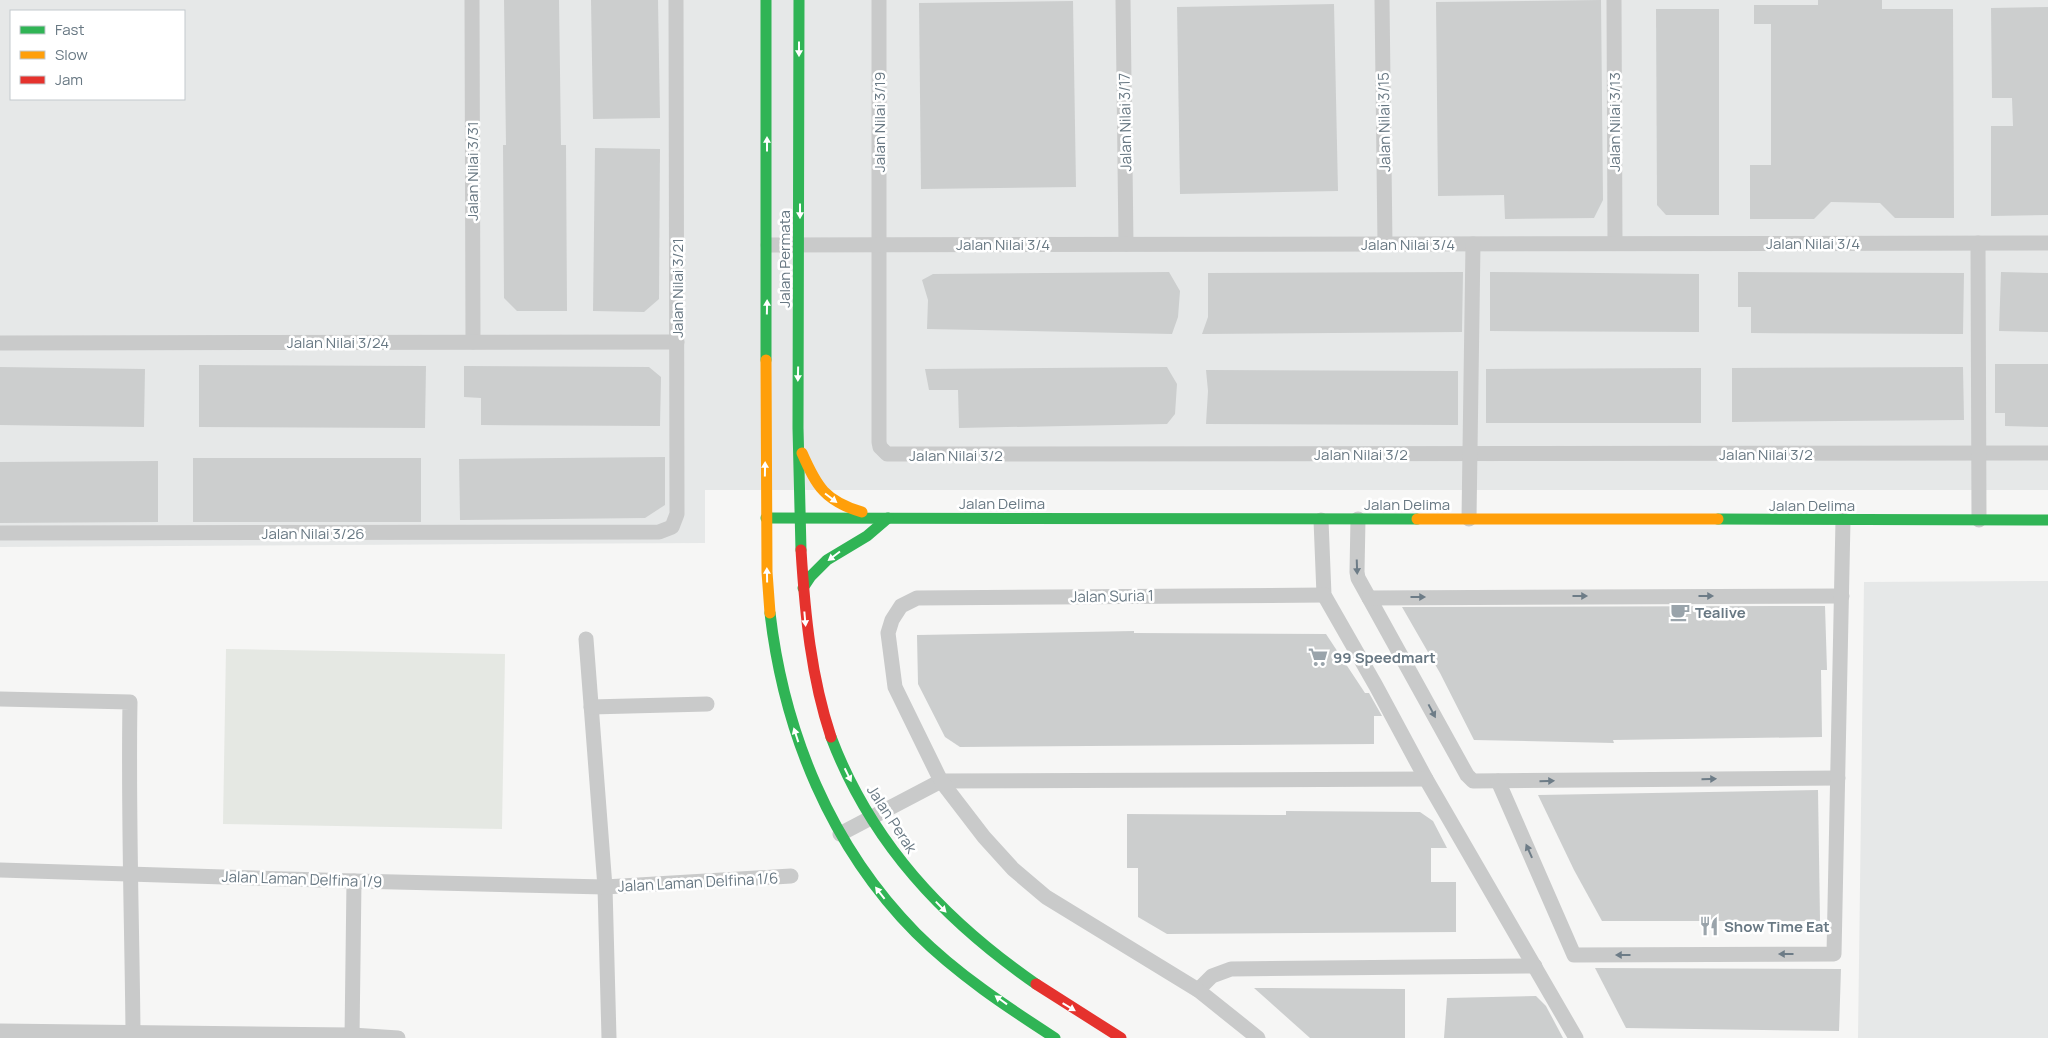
<svg xmlns="http://www.w3.org/2000/svg" width="2048" height="1038" font-family="Manrope,sans-serif">
<style>
.built{fill:#e6e8e8;fill-rule:evenodd}
.green{fill:#e5e8e3}
.building{fill:#cccece}
.lines{fill:none;stroke-linecap:round;stroke-linejoin:round}
.street{stroke:#c9caca;stroke-width:15}
.fast{stroke:#30b455;stroke-width:11}
.slow{stroke:#ff9f0a;stroke-width:11}
.jam{stroke:#e5322d;stroke-width:11}
.oneway{fill:#fff}
.oneway2{fill:#6d7c87}
.labels{text-anchor:middle;dominant-baseline:central;stroke-width:5;stroke-linejoin:round;paint-order:stroke}
.street-label{font-size:15px;fill:#687883;stroke:#fff}
.poi-label{font-size:15px;font-weight:bold;fill:#687883;stroke:#fff;text-anchor:start}
</style>
<rect width="100%" height="100%" fill="#f6f6f5"/>
<g class="built">
<path d="M0,0H2048V490H705V543L0,547ZM11,11H184V99H11Z"/>
<path d="M2048,581V1038H1858L1864,582Z"/>
</g>
<path class="green" d="M226,649L505,654L502,829L223,824Z"/>
<g class="building">
<path d="M504,0H559L561,145H566L567,311H517L504,298L503,145H506Z"/>
<path d="M591,0H658L660,118L593,119Z"/>
<path d="M1601,0L1603,200L1594,218L1505,219L1504,195L1438,196L1436,2Z"/>
<path d="M1818,0H1882V9H1953L1954,218H1895L1880,203L1831,202L1814,219H1750V165H1771V24H1754V5H1818Z"/>
<path d="M1073,1L1076,187L921,189L919,3Z"/>
<path d="M1334,4L1338,191L1180,194L1177,7Z"/>
<path d="M2048,7V215L1991,216V126H2013L2012,98H1992L1991,8Z"/>
<path d="M1656,9H1719V215H1666L1657,205Z"/>
<path d="M595,148L660,149L659,299L644,312L593,311Z"/>
<path d="M1169,272L1180,291L1178,317L1172,334L927,329L928,300L922,280L933,274Z"/>
<path d="M1463,272L1462,332L1202,334L1208,317V273Z"/>
<path d="M1490,272L1699,274V332L1490,331Z"/>
<path d="M1738,272L1964,273L1963,334L1751,333V307H1738Z"/>
<path d="M2001,272L2048,273V332L1999,331Z"/>
<path d="M1995,364H2048V427L2005,426V413H1995Z"/>
<path d="M199,365L426,366L425,428L199,427Z"/>
<path d="M464,366L649,367L661,377L660,426L481,425V398L464,397Z"/>
<path d="M0,367L145,369L144,427L0,425Z"/>
<path d="M1167,367L1177,384L1175,414L1167,424L959,428L958,390H929L925,369Z"/>
<path d="M1963,367L1964,420L1732,422V368Z"/>
<path d="M1701,368V423H1486V369Z"/>
<path d="M1206,370L1458,371V425L1206,424L1208,391Z"/>
<path d="M665,457V505L645,518L460,520L459,459Z"/>
<rect x="193" y="458" width="228" height="64"/>
<path d="M158,461V522L0,523V462Z"/>
<path d="M1825,606L1827,670H1821L1822,737L1613,740L1614,743L1474,740L1440,673L1402,607Z"/>
<path d="M1134,631V633L1326,634L1365,693H1369L1382,716H1374V744L960,747L945,737L918,684L917,635Z"/>
<path d="M1818,790L1820,921H1602L1574,870L1538,795Z"/>
<path d="M1286,811L1420,812L1433,821L1447,848H1431V882H1456V932L1167,934L1138,917V868H1127V814L1286,815Z"/>
<path d="M1595,968L1841,969L1839,1031L1626,1028Z"/>
<path d="M1254,988L1405,989V1038H1310Z"/>
<path d="M1536,996L1546,1006L1563,1038H1444L1447,998Z"/>
</g>
<g class="lines">
<g class="street">
<path d="M472,0L473,342"/>
<path d="M879,0V442L880,447L887,454L2048,453"/>
<path d="M1123,0L1126,244"/>
<path d="M1382,0L1385,244"/>
<path d="M1614,0L1615,243"/>
<path d="M1978,243L1979,520"/>
<path d="M768,245L2048,243"/>
<path d="M0,343L677,342"/>
<path d="M1358,519L1357,572L1358,578L1467,775L1473,781L1838,778"/>
<path d="M1469,519L1473,244"/>
<path d="M1321,520L1324,595L1376,686L1426,779L1576,1038"/>
<path d="M0,533L659,532L672,527L677,514L676,0"/>
<path d="M1369,598L1842,596"/>
<path d="M586,639L605,887L609,1038"/>
<path d="M0,699L130,702C128,812 132,922 133,1033"/>
<path d="M591,707L707,704"/>
<path d="M1498,781L1574,955L1834,954L1843,520"/>
<path d="M840,834L941,781L1426,779"/>
<path d="M0,870L354,881L605,887L791,876"/>
<path d="M1198,990L1212,976L1231,969L1535,966"/>
<path d="M0,1031L352,1035L398,1038"/>
<path d="M352,1038L354,881"/>
<path d="M1258,1038L1198,990L1046,897L1013,869L984,837L941,781L895,687L888,633L892,620L901,606L917,598L1324,595"/>
</g>
<g class="fast">
<path d="M766,0V360"/>
<path d="M799,0L798,428L801,550"/>
<path d="M766,518L1417,519"/>
<path d="M1718,519L2048,520"/>
<path d="M803,588L811,576L827,560L867,536L888,518"/>
<path d="M770,613C784,733 831,847 916,933C957,974 1007,1007 1055,1038"/>
<path d="M831,737C871,843 944,920 1036,984"/>
</g>
<g class="slow">
<path d="M766,360L767,572L770,613"/>
<path d="M802,453C817,487 825,501 862,512"/>
<path d="M1417,519H1718"/>
</g>
<g class="jam">
<path d="M801,550C805,614 811,677 831,737"/>
<path d="M1036,984L1121,1038"/>
</g>
</g>
<defs><path id="oneway-solid" d="M-6-.8H1V-3.2L6.5 0L1 3.2V.8H-6Z" transform="scale(1.25)"/></defs>
<g class="oneway">
<use href="#oneway-solid" transform="translate(799 49) rotate(90)"/>
<use href="#oneway-solid" transform="translate(767 144) rotate(-90)"/>
<use href="#oneway-solid" transform="translate(800 211) rotate(90)"/>
<use href="#oneway-solid" transform="translate(767 307) rotate(-89)"/>
<use href="#oneway-solid" transform="translate(798 374) rotate(91)"/>
<use href="#oneway-solid" transform="translate(765 469) rotate(-89)"/>
<use href="#oneway-solid" transform="translate(831 498) rotate(37)"/>
<use href="#oneway-solid" transform="translate(834 556) rotate(143)"/>
<use href="#oneway-solid" transform="translate(767 575) rotate(-91)"/>
<use href="#oneway-solid" transform="translate(805 619) rotate(85)"/>
<use href="#oneway-solid" transform="translate(796 735) rotate(-108)"/>
<use href="#oneway-solid" transform="translate(848 775) rotate(64)"/>
<use href="#oneway-solid" transform="translate(880 893) rotate(-128)"/>
<use href="#oneway-solid" transform="translate(941 907) rotate(46)"/>
<use href="#oneway-solid" transform="translate(1001 1000) rotate(-144)"/>
<use href="#oneway-solid" transform="translate(1069 1007) rotate(31)"/>
</g>
<g class="oneway2">
<use href="#oneway-solid" transform="translate(1357 567) rotate(88)"/>
<use href="#oneway-solid" transform="translate(1580 596)"/>
<use href="#oneway-solid" transform="translate(1706 596)"/>
<use href="#oneway-solid" transform="translate(1418 597)"/>
<use href="#oneway-solid" transform="translate(1432 711) rotate(62)"/>
<use href="#oneway-solid" transform="translate(1709 779) rotate(-1)"/>
<use href="#oneway-solid" transform="translate(1547 781) rotate(-1)"/>
<use href="#oneway-solid" transform="translate(1529 851) rotate(-114)"/>
<use href="#oneway-solid" transform="translate(1786 954) rotate(180)"/>
<use href="#oneway-solid" transform="translate(1623 955) rotate(180)"/>
</g>
<defs>
<symbol id="cafe-bare" viewBox="-9 -9 18 18"><path d="M-5.5-4.5H6V0H3Q3 3.5 0 3.5H-2.5Q-5.5 3.5-5.5 0ZM3-3.2v2h1.7v-2ZM-6 4.5H4V6H-6Z" fill="#9aa4ab" stroke="#fff" stroke-width="2.5" paint-order="stroke"/></symbol>
<symbol id="supermarket-bare" viewBox="-9 -9 18 18"><path d="M-6-5.5h2.5l.6 2H6L4.5 2H-2.5L-4.4-4H-6ZM-1.5 3.2a1.3 1.3 0 1 0 .1 0ZM3 3.2a1.3 1.3 0 1 0 .1 0Z" fill="#9aa4ab" stroke="#fff" stroke-width="2.5" paint-order="stroke"/></symbol>
<symbol id="restaurant-bare" viewBox="-9 -9 18 18"><path d="M-5-6h1v4h1v-4h1v4h1v-4h1v5L-1.5 .5V6h-2V.5L-5-1ZM5-6V6H3V1.5H1.5Q1.5-4 5-6Z" fill="#9aa4ab" stroke="#fff" stroke-width="2.5" paint-order="stroke"/></symbol>
</defs>
<g fill-rule="evenodd">
<use href="#cafe-bare" x="1666" y="598" width="28" height="28"/>
<use href="#supermarket-bare" x="1304" y="643" width="28" height="28"/>
<use href="#restaurant-bare" x="1695" y="912" width="28" height="28"/>
</g>
<g class="labels">
<g class="street-label">
<text transform="translate(879 122) rotate(-90)">Jalan Nilai 3/19</text>
<text transform="translate(1125 122) rotate(-91)">Jalan Nilai 3/17</text>
<text transform="translate(1384 122) rotate(-91)">Jalan Nilai 3/15</text>
<text transform="translate(1614 122) rotate(-90)">Jalan Nilai 3/13</text>
<text transform="translate(472 171) rotate(-90)">Jalan Nilai 3/31</text>
<text x="1813" y="243">Jalan Nilai 3/4</text>
<text x="1003" y="244">Jalan Nilai 3/4</text>
<text x="1408" y="244">Jalan Nilai 3/4</text>
<text transform="translate(784 259) rotate(-90)">Jalan Permata</text>
<text transform="translate(677 288) rotate(-90)">Jalan Nilai 3/21</text>
<text x="338" y="342">Jalan Nilai 3/24</text>
<text x="1361" y="454">Jalan Nilai 3/2</text>
<text x="1766" y="454">Jalan Nilai 3/2</text>
<text x="956" y="455">Jalan Nilai 3/2</text>
<text x="1002" y="503">Jalan Delima</text>
<text x="1407" y="504">Jalan Delima</text>
<text x="1812" y="505">Jalan Delima</text>
<text x="313" y="533">Jalan Nilai 3/26</text>
<text transform="translate(1112 596) rotate(-1)">Jalan Suria 1</text>
<text transform="translate(892 819) rotate(57)">Jalan Perak</text>
<text transform="translate(302 879) rotate(2)">Jalan Laman Delfina 1/9</text>
<text transform="translate(698 882) rotate(-3)">Jalan Laman Delfina 1/6</text>
</g>
<g class="poi-label">
<text x="1695" y="612">Tealive</text>
<text x="1333" y="657">99 Speedmart</text>
<text x="1724" y="926">Show Time Eat</text>
</g>
</g>
<rect x="10" y="10" width="175" height="90" fill="#ffffff" stroke="#c3c9cd"/>
<rect x="20" y="26" width="25" height="8" fill="#30b455" stroke="#c3c9cd"/>
<text x="55" y="35" font-size="15" fill="#687883">Fast</text>
<rect x="20" y="51" width="25" height="8" fill="#ff9f0a" stroke="#c3c9cd"/>
<text x="55" y="60" font-size="15" fill="#687883">Slow</text>
<rect x="20" y="76" width="25" height="8" fill="#e5322d" stroke="#c3c9cd"/>
<text x="55" y="85" font-size="15" fill="#687883">Jam</text>
</svg>
